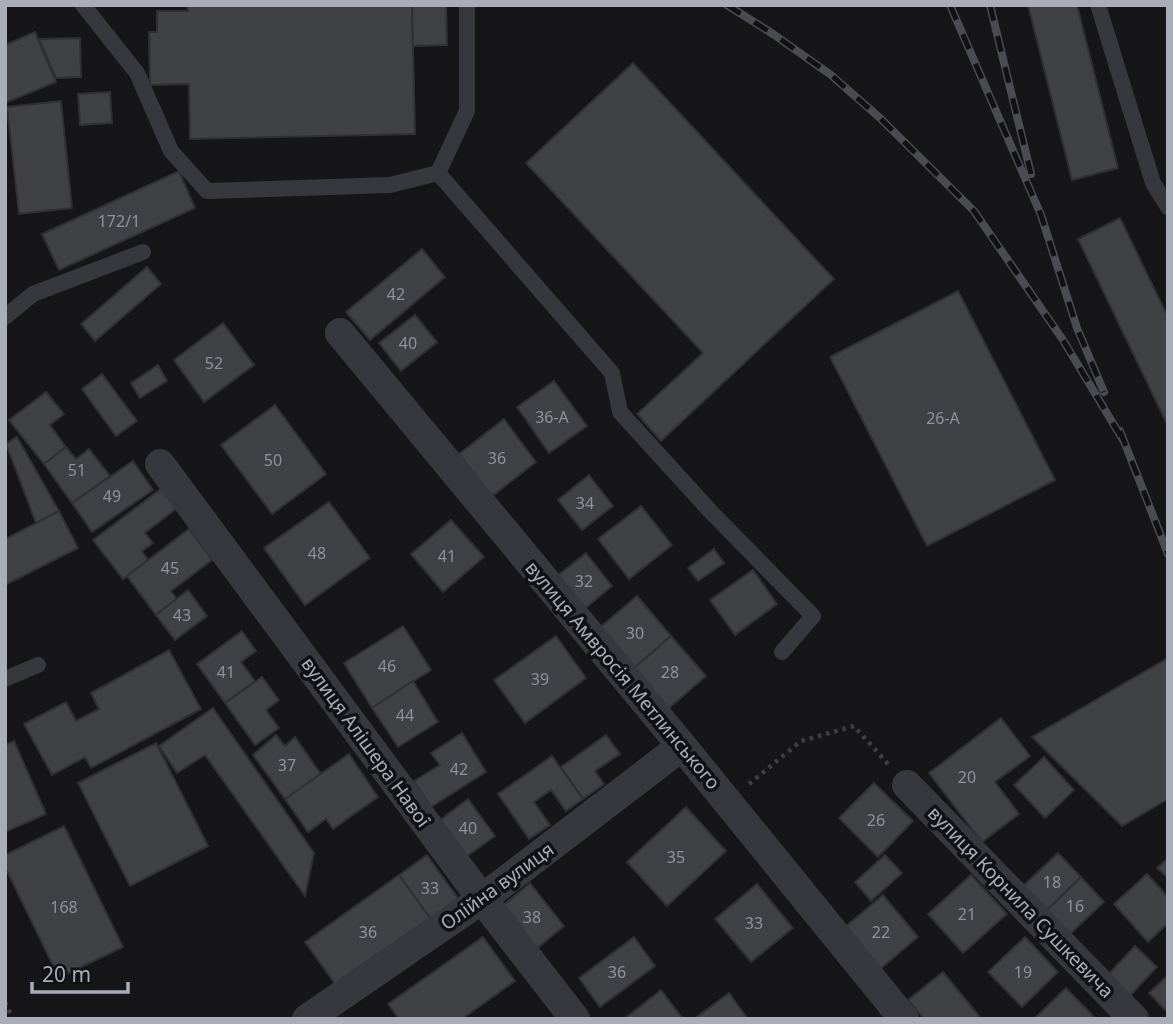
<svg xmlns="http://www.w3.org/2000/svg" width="1173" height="1024" font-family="'Noto Sans',sans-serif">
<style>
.building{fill:#404145;stroke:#303034;stroke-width:2}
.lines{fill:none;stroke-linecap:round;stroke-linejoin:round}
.path{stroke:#3d3f44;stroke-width:4.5;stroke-dasharray:3.5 5;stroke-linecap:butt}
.lane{stroke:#37383d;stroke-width:16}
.street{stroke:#37383d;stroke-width:30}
.rail-casing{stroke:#4a4c52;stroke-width:8}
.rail{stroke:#111113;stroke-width:5;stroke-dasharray:16;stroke-linecap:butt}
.labels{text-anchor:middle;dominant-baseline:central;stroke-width:7;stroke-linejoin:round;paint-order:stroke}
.number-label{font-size:16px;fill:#8e929b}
.street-label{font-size:19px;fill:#a8adb8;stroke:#111113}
</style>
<rect width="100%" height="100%" fill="#161618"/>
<g class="building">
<path d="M187,5H412L415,134L190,139L189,84L150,85L149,32H157V11H188Z"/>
<path d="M412,5H446L447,45L413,46Z"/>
<path d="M1028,5H1077L1118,168L1072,180Z"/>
<path d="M35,32L56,82L5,103V45Z"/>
<path d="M80,38L81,77L56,78L39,39Z"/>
<path d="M633,63L834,279L661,441L637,414L703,353L526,163Z"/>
<path d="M110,92L112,123L80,125L78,94Z"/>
<path d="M61,101L72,208L19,214L7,107Z"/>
<path d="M179,171L195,208L59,270L42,234Z"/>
<path d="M1120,218L1168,317V426L1078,239Z"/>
<path d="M422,249L445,277L370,340L346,312Z"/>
<path d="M147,267L161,284L95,341L81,324Z"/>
<path d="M958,291L1055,480L927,546L830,357Z"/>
<path d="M415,315L437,342L401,371L379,343Z"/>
<path d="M223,323L254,365L204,402L174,360Z"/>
<path d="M158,365L167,381L140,398L131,383Z"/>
<path d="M102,374L137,421L116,436L82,389Z"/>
<path d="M554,381L587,426L549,453L517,407Z"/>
<path d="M46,392L64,414L50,425L66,447L44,464L9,420Z"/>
<path d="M275,405L326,474L272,514L221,445Z"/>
<path d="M504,419L536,462L491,497L459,454Z"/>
<path d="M17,437L59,511L36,523L6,444Z"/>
<path d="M66,447L76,459L89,449L110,476L72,503L44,464Z"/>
<path d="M133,461L153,490L92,532L72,503Z"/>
<path d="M589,475L613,506L582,530L558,500Z"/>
<path d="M166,485L181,505L145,533L153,543L142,551L148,560L123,579L93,540Z"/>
<path d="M329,502L370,558L305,605L264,548Z"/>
<path d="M641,506L672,545L629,579L598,539Z"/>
<path d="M59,511L78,548L5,585V539Z"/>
<path d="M451,520L484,557L443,592L411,554Z"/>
<path d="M189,529L212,560L171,591L177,599L156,615L127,576Z"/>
<path d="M714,549L724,563L698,581L688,568Z"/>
<path d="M586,553L612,586L583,610L556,577Z"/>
<path d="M753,570L777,604L735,635L710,600Z"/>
<path d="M188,590L207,616L175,640L156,615Z"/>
<path d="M637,596L671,636L633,669L598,629Z"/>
<path d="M403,626L431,670L372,708L344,663Z"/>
<path d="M242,631L256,651L241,662L255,681L225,703L197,664Z"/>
<path d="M556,636L586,678L525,723L494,680Z"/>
<path d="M671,636L706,676L668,709L633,669Z"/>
<path d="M169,650L201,709L91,768L85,757L52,775L24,724L66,702L76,721L99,709L91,693Z"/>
<path d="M1168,658V799L1122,826L1032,737Z"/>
<path d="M262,677L279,700L266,710L279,728L255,745L225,703Z"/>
<path d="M413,681L438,722L398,747L372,708Z"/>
<path d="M213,708L314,853L305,896L205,755L177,773L159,746Z"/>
<path d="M1001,718L1030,756L995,782L1019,814L982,842L929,773Z"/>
<path d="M462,733L486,772L431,807L414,781L440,765L431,753Z"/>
<path d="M276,735L285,746L295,737L321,774L285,799L253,755Z"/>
<path d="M606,735L620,754L595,771L604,784L583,799L561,767Z"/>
<path d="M14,741L46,814L5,832V745Z"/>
<path d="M156,743L208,846L130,886L78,783Z"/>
<path d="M349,754L378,797L333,829L326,819L308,832L285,799Z"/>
<path d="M552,756L583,799L566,811L551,790L534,802L550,825L529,839L498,794Z"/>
<path d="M1044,757L1074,790L1045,818L1014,785Z"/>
<path d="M874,783L913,821L878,857L839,818Z"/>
<path d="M468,799L495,836L467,856L440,820Z"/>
<path d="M686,807L726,851L667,906L627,862Z"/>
<path d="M64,826L123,947L59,978L5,867V855Z"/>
<path d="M1058,853L1081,877L1046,911L1023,886Z"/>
<path d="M427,855L460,901L432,921L399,875Z"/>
<path d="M885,855L902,873L871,901L855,882Z"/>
<path d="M1168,858V878L1157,868Z"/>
<path d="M1147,874L1168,897V923L1148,942L1114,904Z"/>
<path d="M399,875L432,921L338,988L305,942Z"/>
<path d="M971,875L1007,914L963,953L928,914Z"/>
<path d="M1081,877L1104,902L1069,935L1046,911Z"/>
<path d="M530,883L564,926L535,950L500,908Z"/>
<path d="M757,884L793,928L751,962L715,919Z"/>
<path d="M883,895L918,937L880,969L845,927Z"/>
<path d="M483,937L515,981L462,1019H399L388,1004Z"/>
<path d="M634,937L655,966L600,1007L579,978Z"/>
<path d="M1025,937L1058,972L1022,1007L988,972Z"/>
<path d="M1135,946L1157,967L1127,999L1105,978Z"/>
<path d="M943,972L979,1016L976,1019H924L908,1000Z"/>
<path d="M1168,975V1008L1165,1010L1149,993Z"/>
<path d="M1066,988L1096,1019H1034Z"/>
<path d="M661,990L683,1019H624Z"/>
<path d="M729,993L748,1019H694Z"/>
</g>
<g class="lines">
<g class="path">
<path d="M749,784L801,741L854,726L888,764"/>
<path d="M5,1002L13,1019"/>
</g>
<g class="lane">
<path d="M83,5L137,73L171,151L207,191L390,185L438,173L612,373L620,412L711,512L813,616L782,652"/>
<path d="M1098,5L1153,183L1168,207"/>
<path d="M438,173L467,111V5"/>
<path d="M5,317L33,294L143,252"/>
<path d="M5,679L38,665"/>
</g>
<g class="street">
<path d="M340,333L682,746L904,1019"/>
<path d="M160,464L482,899L575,1019"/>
<path d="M907,785L1134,1019"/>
<path d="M307,1019L482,899L682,746"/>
</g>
<defs>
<g id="rail">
<path d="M727,5L773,34L831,75L880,118L974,211L1063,340L1123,440"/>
<path d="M950,5L1041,215L1077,328L1104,392"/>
<path d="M990,5L1031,174"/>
<path d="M1120,431L1168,554"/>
</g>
</defs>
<use href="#rail" class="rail-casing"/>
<use href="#rail" class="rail"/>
</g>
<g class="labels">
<g class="number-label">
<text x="119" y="221">172/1</text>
<text x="396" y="294">42</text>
<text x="408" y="343">40</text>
<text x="214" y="363">52</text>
<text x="552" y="417">36-А</text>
<text x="943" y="418">26-А</text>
<text x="497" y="458">36</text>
<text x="273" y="460">50</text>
<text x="77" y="470">51</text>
<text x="112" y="496">49</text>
<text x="585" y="503">34</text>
<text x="317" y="553">48</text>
<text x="447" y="556">41</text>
<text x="170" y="568">45</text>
<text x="584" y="581">32</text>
<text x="182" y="615">43</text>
<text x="635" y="633">30</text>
<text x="387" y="666">46</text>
<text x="226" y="672">41</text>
<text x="670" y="672">28</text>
<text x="540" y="679">39</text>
<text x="405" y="715">44</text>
<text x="287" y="765">37</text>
<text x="459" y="769">42</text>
<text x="967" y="777">20</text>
<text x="876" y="820">26</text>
<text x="468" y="828">40</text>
<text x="676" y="857">35</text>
<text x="1052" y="882">18</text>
<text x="430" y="888">33</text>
<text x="1075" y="906">16</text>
<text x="64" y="907">168</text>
<text x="967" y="914">21</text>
<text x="532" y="917">38</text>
<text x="754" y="923">33</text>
<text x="368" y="932">36</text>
<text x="881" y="932">22</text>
<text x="617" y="972">36</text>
<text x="1023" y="972">19</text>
</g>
<g class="street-label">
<text transform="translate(623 675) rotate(50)">вулиця Амвросія Метлинського</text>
<text transform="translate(366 742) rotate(54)">вулиця Алішера Навої</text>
<text transform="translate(497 886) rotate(-36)">Олійна вулиця</text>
<text transform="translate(1021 902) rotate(46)">вулиця Корнила Сушкевича</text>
</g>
</g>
<rect width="1173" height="1024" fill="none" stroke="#a8adb8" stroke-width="14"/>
<path d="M32 982v10h96v-10" fill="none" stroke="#a8adb8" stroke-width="3.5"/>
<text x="42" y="982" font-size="21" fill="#a8adb8" stroke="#111113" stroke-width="5" paint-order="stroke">20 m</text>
</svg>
